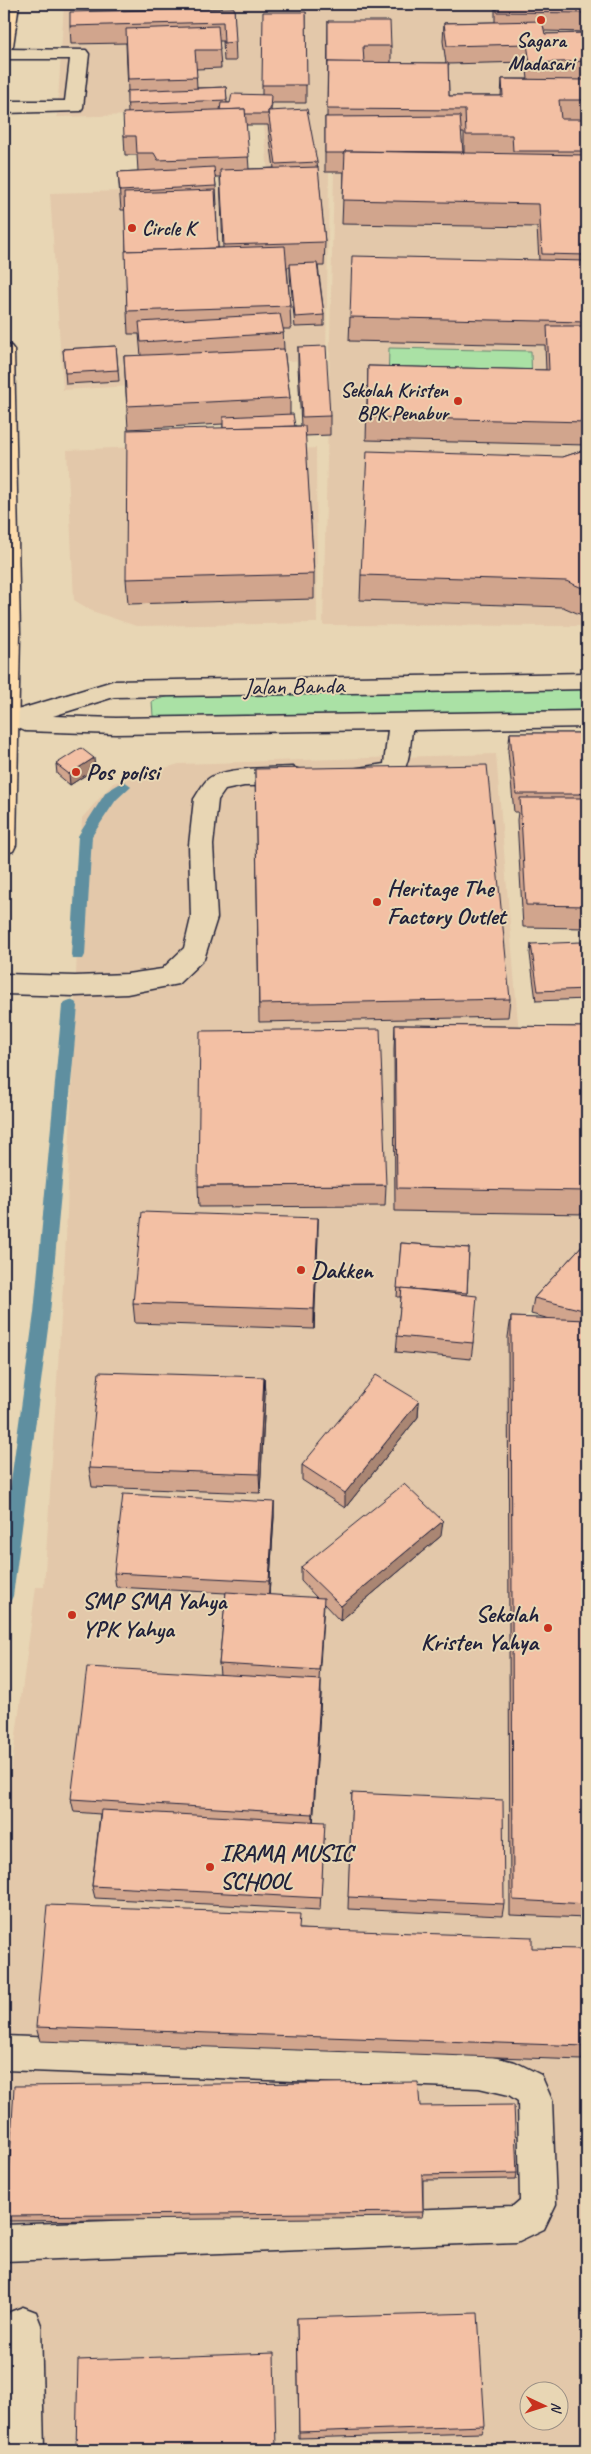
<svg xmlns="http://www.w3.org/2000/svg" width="591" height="2454" font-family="Caveat,sans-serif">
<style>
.built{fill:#e3c8aa;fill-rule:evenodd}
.green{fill:#aae1a5;stroke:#668270}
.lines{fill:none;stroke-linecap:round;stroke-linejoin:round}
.stream{fill:#5f8fa0;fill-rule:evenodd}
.minor-casing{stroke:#22223b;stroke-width:3}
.major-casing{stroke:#22223b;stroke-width:3}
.minor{fill:#e8d6b4;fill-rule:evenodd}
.major{fill:#fddcac;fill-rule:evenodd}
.wall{fill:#d1a58d;stroke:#22223b;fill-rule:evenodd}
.shaded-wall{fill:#aa8673;stroke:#22223b}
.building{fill:#f3c0a4;stroke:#22223b}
.poi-dot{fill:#c8321e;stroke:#e8d6b4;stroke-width:2}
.labels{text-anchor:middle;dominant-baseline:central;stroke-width:4;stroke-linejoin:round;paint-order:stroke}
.far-poi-label{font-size:20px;font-weight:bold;fill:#22223b;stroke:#e8d6b4}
.street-label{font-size:24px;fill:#22223b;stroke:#e8d6b4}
.poi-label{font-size:24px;font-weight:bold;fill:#22223b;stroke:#e8d6b4;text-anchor:start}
</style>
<rect width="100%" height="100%" fill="#e8d6b4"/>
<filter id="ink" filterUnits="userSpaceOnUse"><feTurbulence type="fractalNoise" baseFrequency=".02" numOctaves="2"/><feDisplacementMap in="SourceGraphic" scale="10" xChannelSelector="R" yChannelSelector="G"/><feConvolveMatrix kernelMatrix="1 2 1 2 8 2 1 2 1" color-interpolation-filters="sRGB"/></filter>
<g filter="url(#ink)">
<g class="built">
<path d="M64,4H587V626L323,625L334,173H329L326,359L130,369L132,386L63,390L50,193L269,187L263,112L57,117Z"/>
<path d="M138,447V459L316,448L317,623L136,626L92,611L74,600L67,450Z"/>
<path d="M496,754L519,1035L587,1038V1259L517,1324L587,1328V2450H4V1824L36,1587H44L66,1238L82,818L113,783L179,764ZM528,2392H558V2422H528Z"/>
</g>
<g class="green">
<path d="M389,348L531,351L532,390L388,387Z"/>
<path d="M587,687V710L180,718L153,716L152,701L173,695Z"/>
</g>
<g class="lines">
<g class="stream">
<path d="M124,781L131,786L116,800L92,836L85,955L83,959H73L71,955L78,836L106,792Z"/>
<path d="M70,1000L75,1002L78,1006L50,1313L13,1596L10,1602L4,1604V1532L34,1313L62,1006L65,1002Z"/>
</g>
<defs>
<g id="minor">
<path d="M4,49L86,50L89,54L83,107L81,111L4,113V101H65L70,59H4Z"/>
<path d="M587,673V689L114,697L53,716L116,718L587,711V727L412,730C410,747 410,761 401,776C385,782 369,786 352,781L348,775L352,769L384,764L388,730L116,734L25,731L16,727L4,730V714L113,681Z"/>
<path d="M292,767L300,770L304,776L300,782L292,785L244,786L225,790L218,800L213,845L217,918L204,959L178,984L127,994L75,996L4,994V974L75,976L127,974L162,969L184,948L191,918L189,845L194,799C198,793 202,785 207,780C220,767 274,768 292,767Z"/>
<path d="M4,2036L479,2054L515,2062L541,2075L552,2100L556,2204L544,2229L517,2242L4,2261V2225L513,2206L520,2200L518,2101L509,2095L479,2088L4,2070Z"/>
<path d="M23,2307L36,2312L41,2325L44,2450H6L5,2325L10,2312Z"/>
</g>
<g id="major">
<path d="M4,4H19L13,46L10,50L4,51Z"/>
<path d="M4,344L11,346L14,350L20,634L16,845L13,851L4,854Z"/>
</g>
</defs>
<use href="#minor" class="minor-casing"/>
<use href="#major" class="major-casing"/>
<use href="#minor" class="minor"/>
<use href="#major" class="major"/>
</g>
<g class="wall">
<path d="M495,4H587V32L544,31L545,34L587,33V445L366,440L368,366L546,370L545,345L349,341L350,317L539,260L537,227L342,224L344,172H325V117H327L328,21L391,46V63H446L443,41L444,23L495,22ZM526,62L528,79H502L501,96H449L448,64ZM461,133H464V153H463Z"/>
<path d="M234,8L236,61H224L223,41H219L221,68L196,69L197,88L226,87L227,103H230L262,95V85L306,12V103H272L271,110L317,162L325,242L324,266H318L324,315V326L295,327L290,275V267H287L290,306L291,329H283L284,349L290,398V414L295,426H301L298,366V347L330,416V435L305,436L314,574V599L128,604L126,579L223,428V424L128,429L124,356H141L139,334H128L127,311L126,251L125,210H121L118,172L138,171L137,155H125L124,136L128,113L127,91H128L126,43L71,44L70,26ZM246,125H268L274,168L249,169ZM215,177H220L223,248H218L216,205H217L216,186Z"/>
<path d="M116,346L119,381L66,384L63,349Z"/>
<path d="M587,449V616H584L563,607L360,600L361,575L563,457Z"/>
<path d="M510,733H587V928L523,927L517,820L518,812H514L508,751Z"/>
<path d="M56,764L95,769L70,785L57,774Z"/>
<path d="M255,769L510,999L508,1017L259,1022Z"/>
<path d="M531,944L587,981V999L536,1001L530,954Z"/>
<path d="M395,1025L587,1027V1214L395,1211L394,1049Z"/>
<path d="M386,1185L385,1206L199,1207L198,1186Z"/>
<path d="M318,1218L314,1329L135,1323L133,1303Z"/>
<path d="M587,1240V1918L510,1915L508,1337L511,1317L550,1319L531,1314L534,1298Z"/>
<path d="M401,1243L469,1248L467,1295L473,1343L471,1359L396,1352L401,1297H397Z"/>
<path d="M264,1377L265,1396L260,1493L92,1487L89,1468Z"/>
<path d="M419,1401L418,1417L345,1508L302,1480V1465Z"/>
<path d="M274,1502V1517L269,1595L317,1598L301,1581V1567L441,1536L340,1621L324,1604L319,1680L321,1694L313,1822L324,1835L320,1910L95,1898L92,1886L100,1814L74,1812L71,1799L220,1675L219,1664L226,1593L116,1587L114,1573Z"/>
<path d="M352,1793L504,1904L502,1916L348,1909Z"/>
<path d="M300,1929L532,1948L586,2046L582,2060L40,2041L36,2027Z"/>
<path d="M420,2106L517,2173L516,2179L423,2180V2212L422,2217L9,2221L7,2216Z"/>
<path d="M297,2318L485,2426L482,2433L299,2438Z"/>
</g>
<g class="shaded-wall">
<path d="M94,758L95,769L70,785L69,774Z"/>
<path d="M318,1218V1239L314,1329V1309Z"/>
<path d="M264,1377L265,1396L260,1493L259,1474Z"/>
<path d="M419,1401L418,1417L345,1508V1493Z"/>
<path d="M274,1502V1517L269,1595V1581Z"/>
<path d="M443,1521L441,1536L340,1621L341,1606Z"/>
<path d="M321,1680V1694L313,1826V1814Z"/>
</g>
<g class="building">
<path d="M497,4H587V13L497,12Z"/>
<path d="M234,8L236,42L224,43L223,22L70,26V12Z"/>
<path d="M263,12H306L307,85H262Z"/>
<path d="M328,21H390L391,46H363L364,63L328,62Z"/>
<path d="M542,21L545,34L587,33V61L530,63L527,44L447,46L444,23Z"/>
<path d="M218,26L220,50H195L197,77L128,79L126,29Z"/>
<path d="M328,62L448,63L449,96H503L502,79L587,80V100H559L561,119H587V151H513L512,135H466L465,110L327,109Z"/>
<path d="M226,87L227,100L127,104V91Z"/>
<path d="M232,94L271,95L270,110L268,111V114H245V109L220,110L221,103H230Z"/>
<path d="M245,109L249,157L158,160L154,153H137L136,136H124L123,113Z"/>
<path d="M307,109L317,162L276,164L268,111Z"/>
<path d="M460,116L463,152L345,151V153H325V117Z"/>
<path d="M345,151L587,155V255L542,254L539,204L343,200Z"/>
<path d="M214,167L216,186L120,191L118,172Z"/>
<path d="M318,167L325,242L224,245L220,170Z"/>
<path d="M215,190L218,248L126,251L124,193Z"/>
<path d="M285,246L290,306L127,311L125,251Z"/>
<path d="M352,256L587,261V322L350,317Z"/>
<path d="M317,263L324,315L295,317L290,264Z"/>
<path d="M280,314L284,333L141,342L139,322Z"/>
<path d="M547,326H587V422L367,417L368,366L549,370Z"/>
<path d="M116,346L118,370L65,373L63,349Z"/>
<path d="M326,346L330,416L302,417L298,347Z"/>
<path d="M284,349L290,398L127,406L124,356Z"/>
<path d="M293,414L295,426L223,428V417Z"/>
<path d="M305,426L314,574L126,579L127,430Z"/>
<path d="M587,449V590L566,581L361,575L367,451L563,457Z"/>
<path d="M510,733H587V794H516Z"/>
<path d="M81,748L94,758L69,774L56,764Z"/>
<path d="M487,765L510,999L259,1004L255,769Z"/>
<path d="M520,798H587V906L526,905Z"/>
<path d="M581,942L587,981V989L538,991L531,944Z"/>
<path d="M395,1025L587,1027V1191L397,1188Z"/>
<path d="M380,1029L386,1185L198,1186L200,1031Z"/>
<path d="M142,1212L318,1218L314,1309L133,1303Z"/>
<path d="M587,1240V1311L534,1298Z"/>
<path d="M401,1243L469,1248L467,1293L397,1288Z"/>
<path d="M402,1288L477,1296L473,1343L397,1336Z"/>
<path d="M511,1317L587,1320V1904L513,1900Z"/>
<path d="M99,1372L264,1377L259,1474L89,1468Z"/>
<path d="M376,1375L419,1401L345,1493L302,1465Z"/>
<path d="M404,1484L443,1521L341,1606L301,1567Z"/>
<path d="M123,1494L274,1502L269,1581L114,1573Z"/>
<path d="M226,1592L324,1598L319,1670L219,1664Z"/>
<path d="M87,1667L321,1680L313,1814L71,1799Z"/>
<path d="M352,1793L503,1800L504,1904L348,1897Z"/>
<path d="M101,1810L325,1822L321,1898L92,1886Z"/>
<path d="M47,1905L300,1914L299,1929L532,1937V1948L582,1949L586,2046L36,2027Z"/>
<path d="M418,2082L420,2106L514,2105L517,2173L422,2175L423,2212L7,2216L14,2086Z"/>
<path d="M478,2313L485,2426L299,2432L297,2318Z"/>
<path d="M274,2353L276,2450H76L78,2360Z"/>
</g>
</g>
<g class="poi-dot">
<circle cx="541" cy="20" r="5"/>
<circle cx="132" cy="228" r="5"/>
<circle cx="458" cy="401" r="5"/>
<circle cx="76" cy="772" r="5"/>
<circle cx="377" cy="902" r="5"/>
<circle cx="301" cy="1270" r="5"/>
<circle cx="72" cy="1615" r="5"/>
<circle cx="548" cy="1628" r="5"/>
<circle cx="210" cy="1867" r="5"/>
</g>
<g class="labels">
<g class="far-poi-label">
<text x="541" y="40">Sagara<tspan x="541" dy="23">Madasari</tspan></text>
<text x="142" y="228" text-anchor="start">Circle K</text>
<text x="448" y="390" text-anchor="end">Sekolah Kristen<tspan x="448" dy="23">BPK Penabur</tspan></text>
</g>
<g class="street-label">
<text transform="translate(294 686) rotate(-1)">Jalan Banda</text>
</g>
<g class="poi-label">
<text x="86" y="772">Pos polisi</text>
<text x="387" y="888">Heritage The<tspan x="387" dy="28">Factory Outlet</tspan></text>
<text x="311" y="1270">Dakken</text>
<text x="82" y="1601">SMP SMA Yahya<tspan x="82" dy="28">YPK Yahya</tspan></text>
<text x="538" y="1614" text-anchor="end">Sekolah<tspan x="538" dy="28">Kristen Yahya</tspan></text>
<text x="220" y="1853">IRAMA MUSIC<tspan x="220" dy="28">SCHOOL</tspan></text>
</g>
</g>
<rect width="591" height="2454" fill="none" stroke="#e8d6b4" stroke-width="20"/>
<rect x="10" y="10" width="571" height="2434" fill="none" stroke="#22223b" stroke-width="2" filter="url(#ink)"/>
<g transform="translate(544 2406) rotate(94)"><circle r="24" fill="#e8d6b4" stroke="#998e84"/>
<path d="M0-4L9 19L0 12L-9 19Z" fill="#c8321e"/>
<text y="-8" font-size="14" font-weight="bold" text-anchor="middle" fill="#22223b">N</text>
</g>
</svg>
